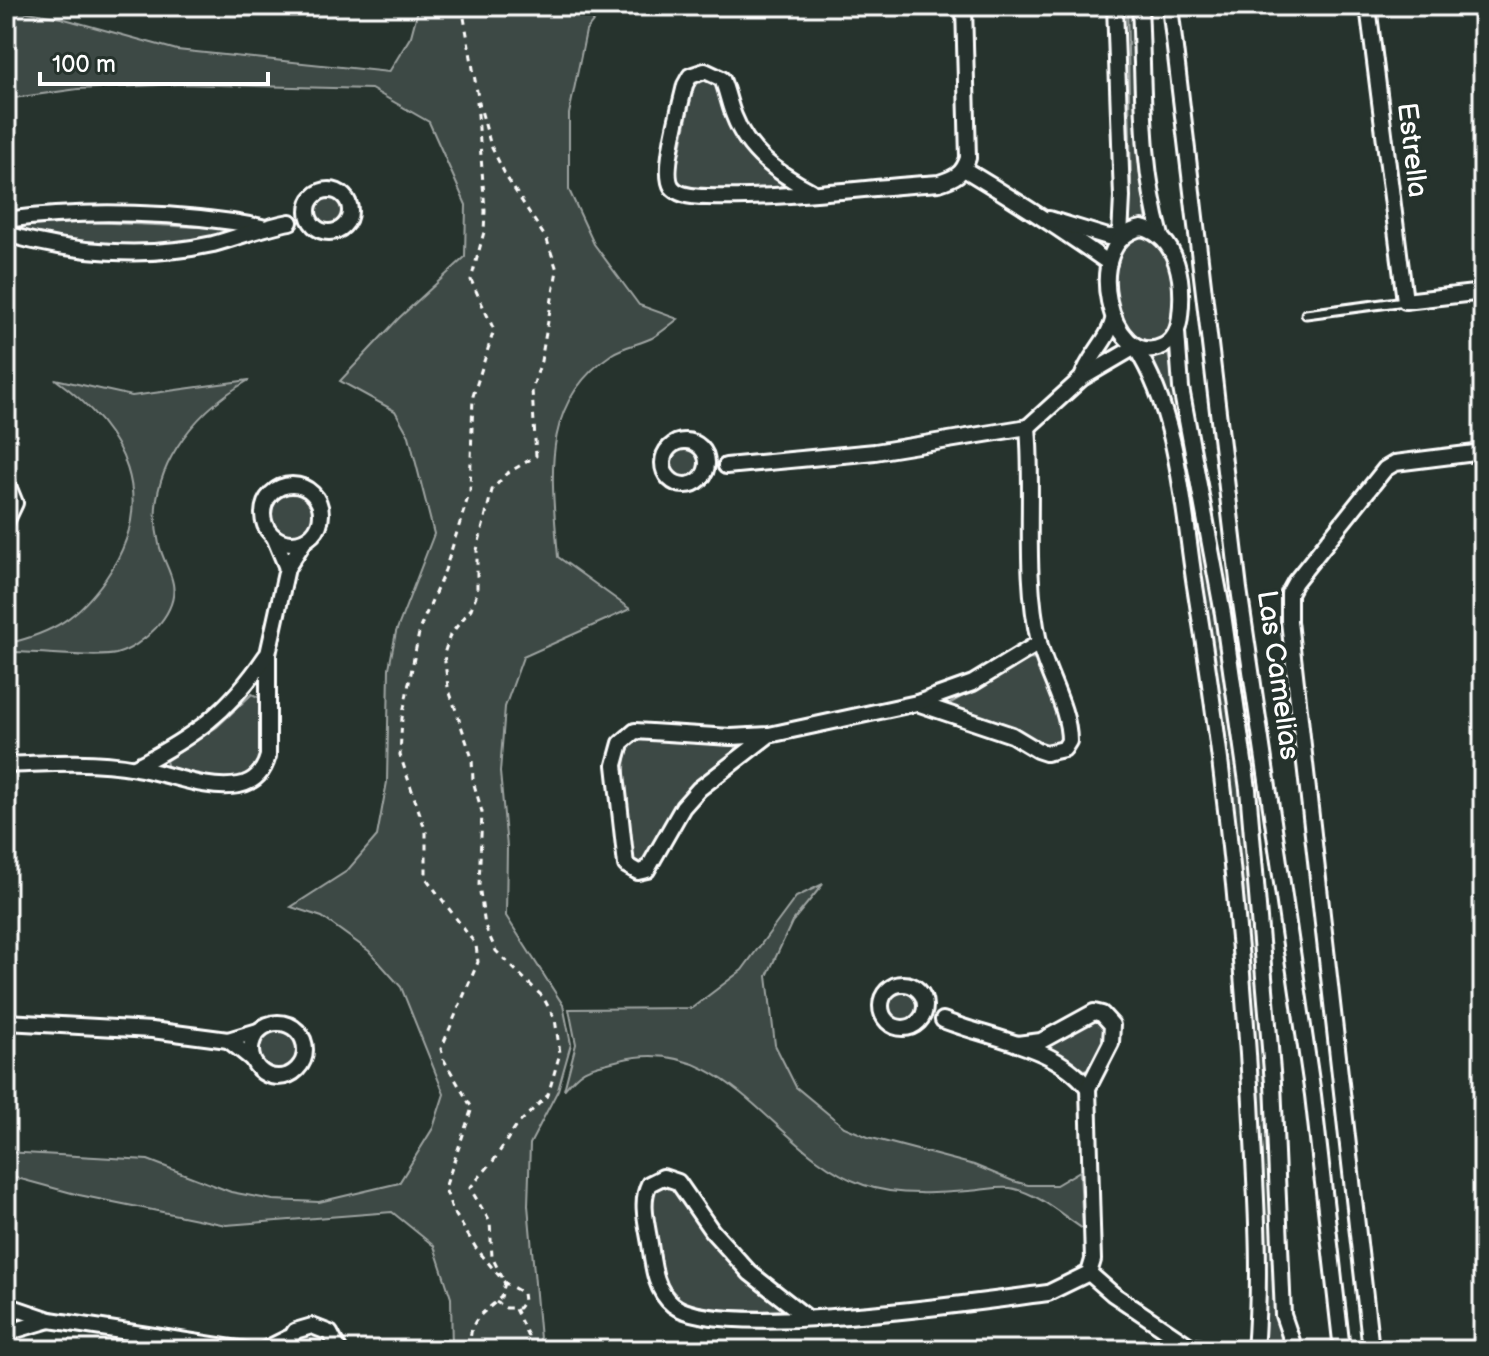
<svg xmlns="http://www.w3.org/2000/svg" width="1489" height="1356" font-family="'Balsamiq Sans',sans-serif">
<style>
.green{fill:#3e4944;stroke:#9ea4a2;stroke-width:2}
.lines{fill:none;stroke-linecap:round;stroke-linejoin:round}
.lane-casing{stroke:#fff;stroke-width:13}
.street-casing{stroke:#fff;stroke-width:20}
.path{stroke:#fff;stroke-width:3;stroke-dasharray:6 6;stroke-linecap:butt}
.lane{stroke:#26332d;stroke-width:7}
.street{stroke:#26332d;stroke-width:14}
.labels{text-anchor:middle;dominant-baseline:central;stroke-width:7;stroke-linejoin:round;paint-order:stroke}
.street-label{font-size:28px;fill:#fff;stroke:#26332d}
</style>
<rect width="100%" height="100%" fill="#26332d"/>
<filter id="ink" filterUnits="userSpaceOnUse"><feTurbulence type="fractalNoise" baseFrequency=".0125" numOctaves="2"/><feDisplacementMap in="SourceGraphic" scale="16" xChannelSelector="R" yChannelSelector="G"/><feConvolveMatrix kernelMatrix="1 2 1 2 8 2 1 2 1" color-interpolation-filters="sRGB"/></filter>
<g filter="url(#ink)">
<g class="green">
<path d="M419,6H605L586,31L569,114V190L594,244L639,305L678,319C670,325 661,333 652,338C640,344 624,346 612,354C538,404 552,479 558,557L630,609L523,657L505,707L500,772L507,847L506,916L563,1005L571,1044L558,1090L530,1144L528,1205L541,1350H452L451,1298L434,1246L392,1212L226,1225L79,1195L6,1175V1152L148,1160L231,1192L273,1200L319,1202L399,1183L433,1128L444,1094L401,987L369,951L322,917L291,907L347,871L377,836L387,782L389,668L396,632L434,534L409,436L395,411L340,381L399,318L465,257L466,205L429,122L371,89L182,84L78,89L6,99V8L61,18L177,50L389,72L411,36Z"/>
<path d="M1127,6H1133L1140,177L1147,222H1127L1131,181Z"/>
<path d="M703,78C726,85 722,110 731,129C743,153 762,168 783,182L778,190L705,193L679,184L676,172L692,93L695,83Z"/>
<circle cx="329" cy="211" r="16"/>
<path d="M91,222L239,229L235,234C165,248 81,258 14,227Z"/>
<path d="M1143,237L1157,243L1170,264L1175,285V326L1160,344H1141C1124,326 1107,294 1112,268C1114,258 1123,247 1127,239Z"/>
<path d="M1168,353L1201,529L1242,801L1263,1055L1281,1342L1261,1345L1265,1274L1237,841L1220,709L1176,433L1163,386L1149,356Z"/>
<path d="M55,379L132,396L249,380C193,412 142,474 159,544C162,558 171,571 173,584C178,614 142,647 116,654C95,659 33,651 6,652V644C53,633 78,618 106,578C160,500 126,430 55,379Z"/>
<circle cx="686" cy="464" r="16"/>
<circle cx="294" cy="514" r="22"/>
<path d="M1029,659L1037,660L1042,668L1063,732L1062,741L1052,749L947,709L951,703Z"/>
<path d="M252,694L262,699L263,760L243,780L182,775L168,768L166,761L217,727Z"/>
<path d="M647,738L735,746L737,751L697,786L647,863L640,864L631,857C628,832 621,776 627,753C630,743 638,741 647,738Z"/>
<path d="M823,884L792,922L767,976L775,1045L796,1087L844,1127L868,1137L974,1165L1013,1181L1028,1185H1056L1080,1171L1083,1229C1062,1215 1040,1195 1015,1189C1004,1186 990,1189 979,1190C943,1193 898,1197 864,1185C774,1154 730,1032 620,1060C590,1068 584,1065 564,1090L576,1044L569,1009L692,1008L742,970L796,897Z"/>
<circle cx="903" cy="1006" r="16"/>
<path d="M1097,1020L1106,1025L1110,1033L1090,1073L1046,1047Z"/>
<circle cx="279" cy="1050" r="22"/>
<path d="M663,1184L672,1187L725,1256L780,1303L781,1311C676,1325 653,1296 651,1195Z"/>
<path d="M304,1332L325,1335L333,1350H290Z"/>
</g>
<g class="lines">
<defs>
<path id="lane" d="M1306,314L1405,301"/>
<g id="street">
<path d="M1140,6C1144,83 1140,161 1161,236"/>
<path d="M1170,6L1239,589L1313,1095L1342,1350"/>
<path d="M1368,6L1405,301L1483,292"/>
<path d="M964,169C1014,199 1062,230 1109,263"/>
<circle cx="329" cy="211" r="21"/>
<path d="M811,191C778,173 748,153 734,116C729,104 727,91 722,79L705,71L690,76L685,85C681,104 661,172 672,187C679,196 696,197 707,197C783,199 862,188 939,183C955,178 963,174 968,158L964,6"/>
<path d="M1049,219L1108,237L1120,236L1122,197L1115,6"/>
<path d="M6,220C85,209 184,212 262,227"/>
<path d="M1142,228C1179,237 1184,283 1180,316C1179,328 1175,340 1163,346C1110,372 1079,240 1142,228Z"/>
<path d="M6,234C72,253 145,259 213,244C239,237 263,227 290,222"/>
<path d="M1177,332L1181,388L1223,614L1248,789L1273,1083L1283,1315L1295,1350"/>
<path d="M1082,378C1089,355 1109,341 1114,317"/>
<path d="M1028,427L1082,378L1135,347C1179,415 1183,508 1195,586C1223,757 1241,929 1251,1102C1255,1185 1262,1268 1255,1350"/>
<circle cx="685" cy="463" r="22"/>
<path d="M726,466L875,452L1028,427C1034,499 1023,570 1039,642C1046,674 1069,707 1069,741L1064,749L1046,753L1037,750L1012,735L917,703"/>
<path d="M6,481L15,503L6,522"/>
<circle cx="292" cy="514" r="29"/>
<path d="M274,537L287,568L305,540"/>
<path d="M769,735L699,789L683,807L647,870L638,872L626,865L615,765L621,743L635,731L731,737L769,735L917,703L973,683L1039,643"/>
<path d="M6,765C48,763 95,760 136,768C169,773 205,791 239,785C255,782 264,771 268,756V654L287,568"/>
<path d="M135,767C195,736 228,712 266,656"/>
<circle cx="903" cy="1006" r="22"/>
<path d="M943,1020C990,1039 1055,1045 1088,1088"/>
<path d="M6,1022L152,1030L228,1040"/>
<circle cx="278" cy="1050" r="27"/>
<path d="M252,1059L228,1040L258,1031"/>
<path d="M1089,1273L1113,1294L1196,1350"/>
<path d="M6,1305L50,1320L245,1350"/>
<path d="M805,1316L750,1273L712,1231L678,1182L663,1177L649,1184C640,1202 647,1225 650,1244C653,1265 655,1291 673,1305C718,1341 984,1301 1048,1293L1089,1273L1093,1260L1088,1088L1111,1043L1112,1025L1102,1014L1094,1012L1041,1041L1017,1044"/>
<path d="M6,1333L50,1320"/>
<path d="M1193,1347L1221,1350"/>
<path d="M264,1350L288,1338"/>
<path d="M284,1350L295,1331L312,1326L330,1333L339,1350"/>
<path d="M1267,1350H1286"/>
<path d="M1371,1350L1289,621V593L1295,582L1385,469L1395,463L1483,452"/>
</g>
</defs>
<use href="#lane" class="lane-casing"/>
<use href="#street" class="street-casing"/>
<g class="path">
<path d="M462,6L479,103L491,146L507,178L547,240L557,270L541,361L532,390L536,456L506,474L492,490L477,550V593L471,609L450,635L444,654L448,687L472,758L473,781L482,812L479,885L485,926L496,951L543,997L555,1019L560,1053L548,1095L516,1126L494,1160L470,1188L490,1222L492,1257L505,1283L501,1297C483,1315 467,1318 471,1350"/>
<path d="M477,101L485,211L484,232L471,280L494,330L473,396L470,491L445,570L420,628L402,718L400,755L426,832V878L476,945L478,962L441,1049L444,1060L472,1108L445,1188L452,1209L476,1248L505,1283L523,1293L524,1301L519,1308H506L496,1302"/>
<path d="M515,1309L528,1336L526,1350"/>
</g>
<use href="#lane" class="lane"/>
<use href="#street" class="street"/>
</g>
</g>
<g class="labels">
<g class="street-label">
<text transform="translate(1412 150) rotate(83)">Estrella</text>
<text transform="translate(1278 675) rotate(82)">Las Camelias</text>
</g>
</g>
<rect width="1489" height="1356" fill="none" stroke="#26332d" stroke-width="32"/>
<rect x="16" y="16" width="1457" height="1324" fill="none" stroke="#fff" stroke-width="3" filter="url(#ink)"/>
<path d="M40 72v12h228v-12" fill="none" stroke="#ffffff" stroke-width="4"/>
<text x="52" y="72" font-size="24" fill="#ffffff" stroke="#26332d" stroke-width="6" paint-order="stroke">100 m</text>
</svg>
